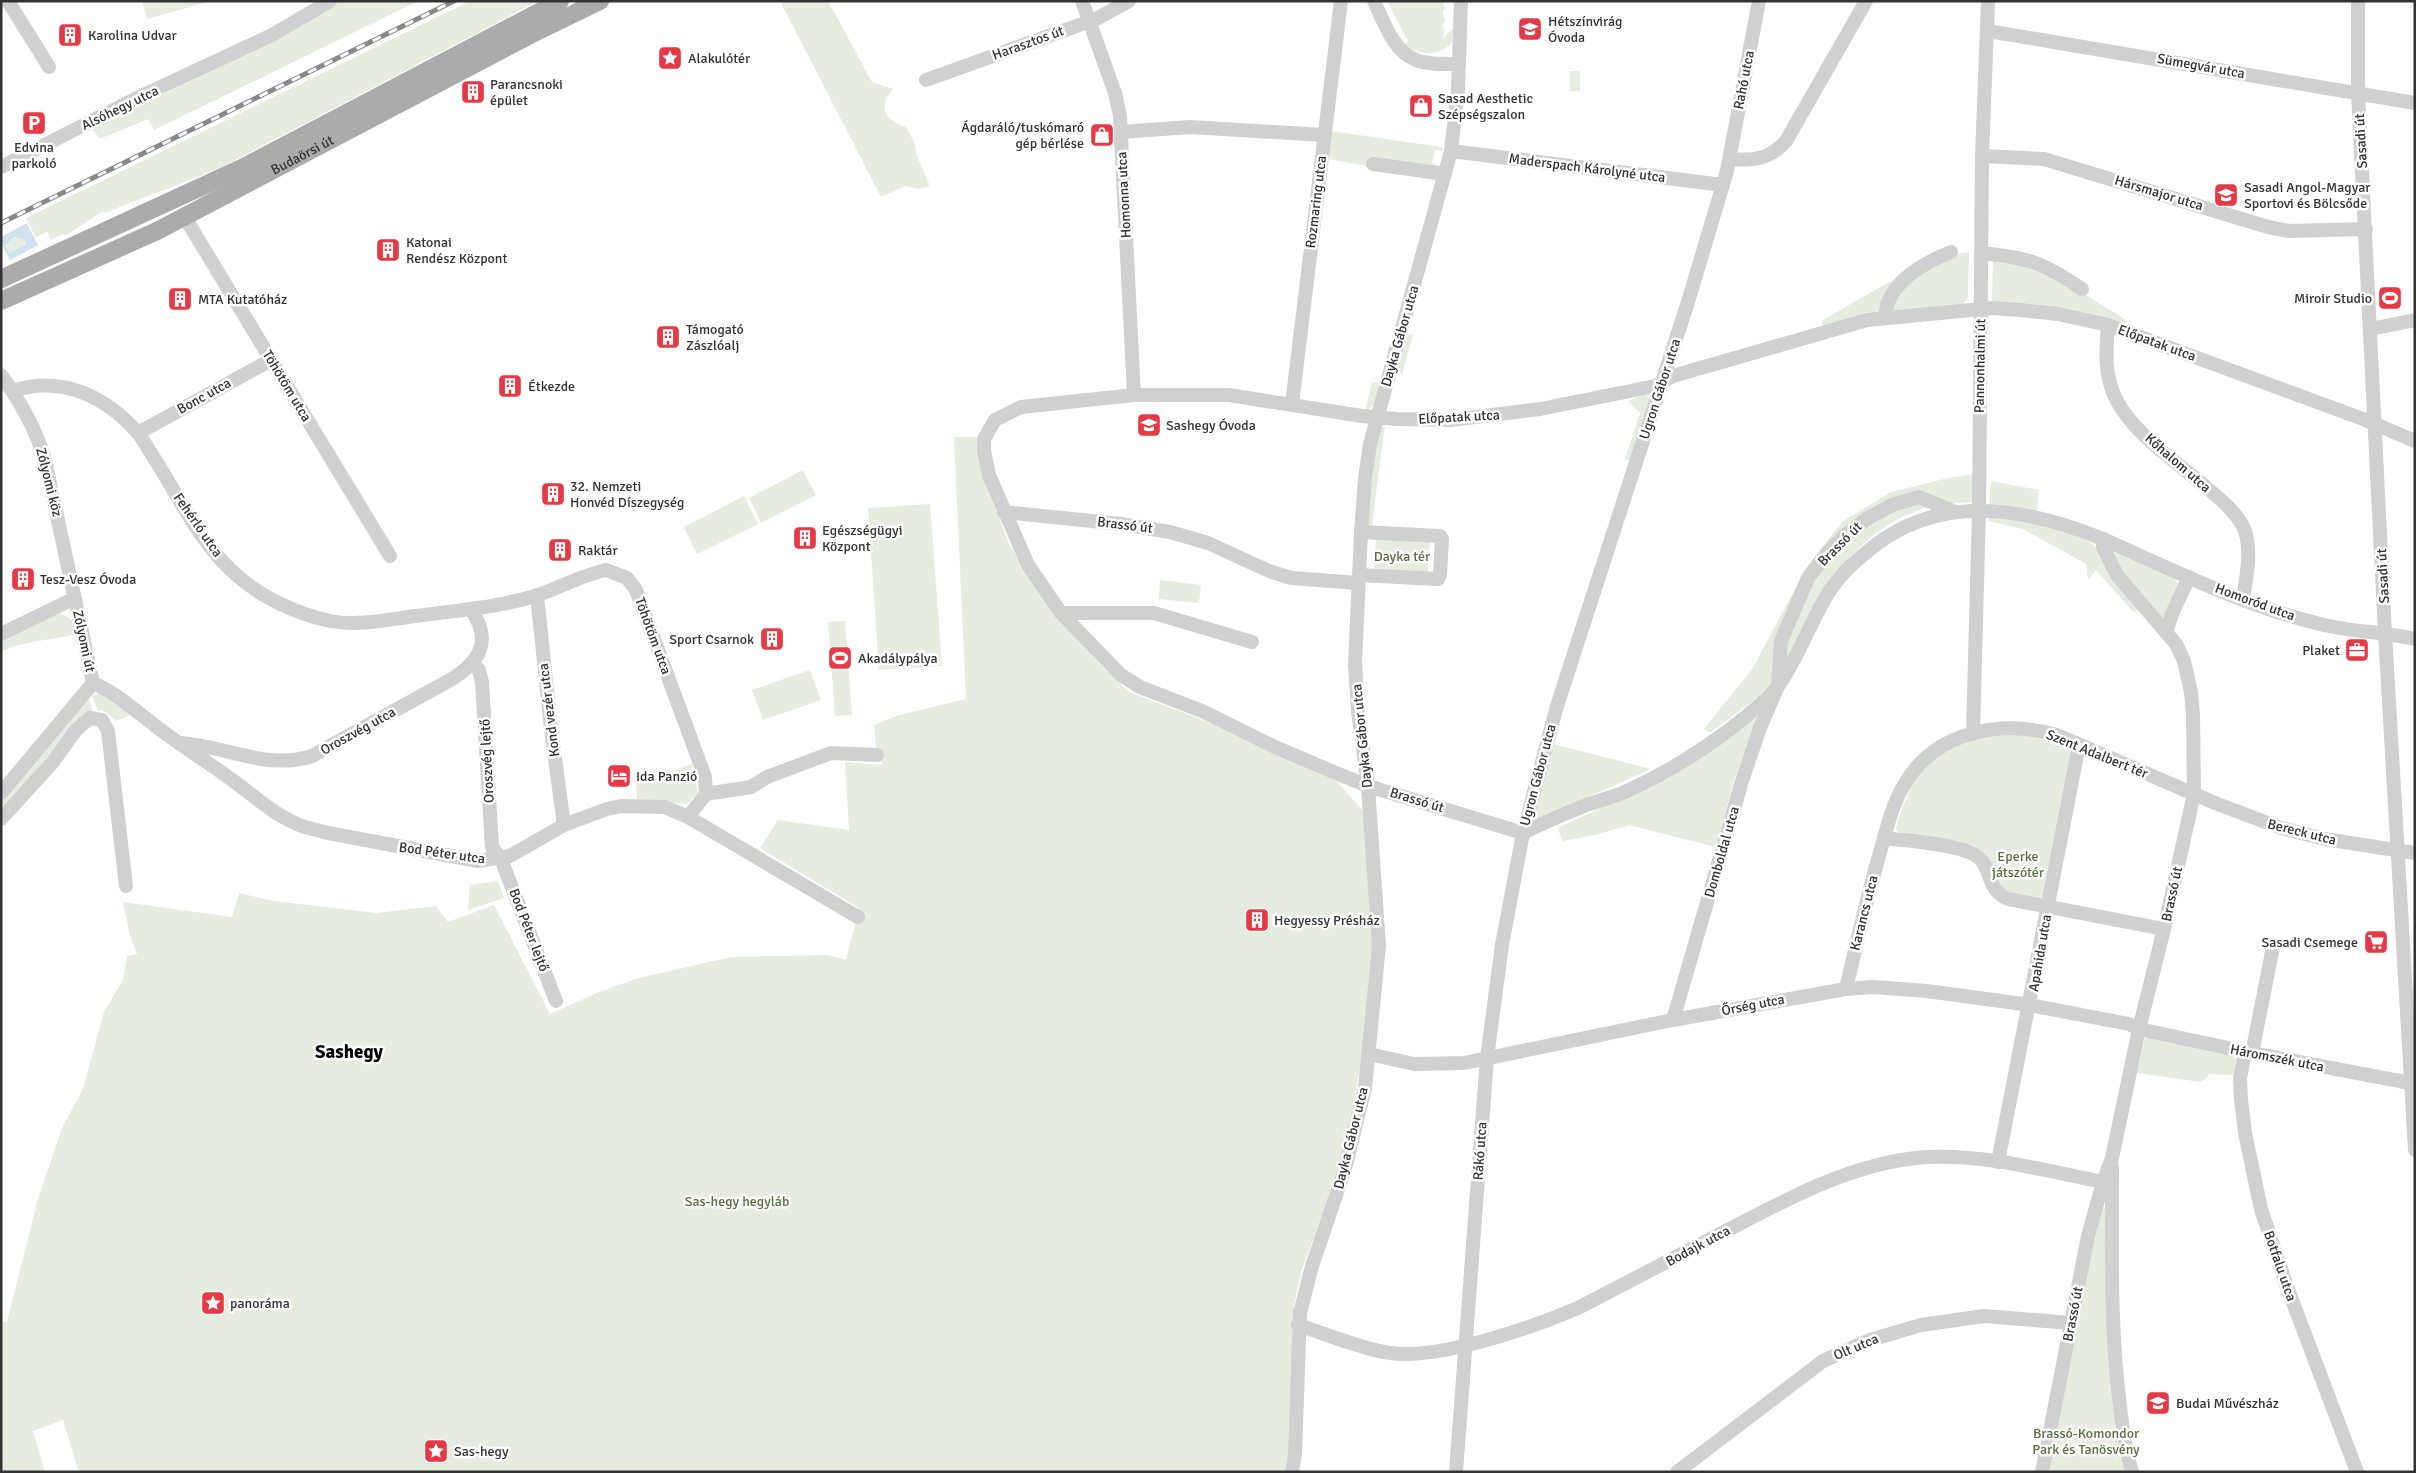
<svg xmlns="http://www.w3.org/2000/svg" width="2416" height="1473" font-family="Signika,sans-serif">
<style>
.green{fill:#e6ecdf}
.water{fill:#cfe2ee;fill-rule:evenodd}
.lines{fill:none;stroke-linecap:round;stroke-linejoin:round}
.minor{stroke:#d0d0d0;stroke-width:14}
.major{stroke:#ababab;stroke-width:18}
.rail-casing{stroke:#888;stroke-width:5}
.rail{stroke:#fff;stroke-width:3;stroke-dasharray:9;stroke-linecap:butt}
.labels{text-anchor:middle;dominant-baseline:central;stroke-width:5;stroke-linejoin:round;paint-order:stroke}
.poi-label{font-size:14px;fill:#333;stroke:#fff;text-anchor:start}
.street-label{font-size:14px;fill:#333;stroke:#fff}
.park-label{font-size:14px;fill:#56703f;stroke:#fff}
.district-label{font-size:19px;font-weight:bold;fill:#000;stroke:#fff}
</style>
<rect width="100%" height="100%" fill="#fff"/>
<g class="green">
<path d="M142,1H208V2L147,19Z"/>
<path d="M339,1H418L154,130L148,119L100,139L92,129L270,42L323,13Z"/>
<path d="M470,1H538L226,165C186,183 145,196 105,213L103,211L65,236L63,234L51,240L47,232L36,237L40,246L26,218Z"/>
<path d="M780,1H828L872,82L893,89C877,108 885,120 906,127L914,142L917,156L930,186L918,189L906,186L881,197Z"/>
<path d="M1387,1H1445L1443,5L1446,8L1443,10V16L1446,19L1442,26L1445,30L1442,39L1453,29L1452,43C1438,56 1419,56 1405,45L1408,41Z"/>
<rect x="1570" y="71" width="10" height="20"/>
<path d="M1331,131L1441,147L1443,149L1442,151L1435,150L1432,163L1440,167H1375L1327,159Z"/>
<path d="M14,237L24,240L25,244L9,253L6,247Z"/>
<path d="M1969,252L1968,297L1961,307L1824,327L1821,321L1889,282L1916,275L1951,255Z"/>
<path d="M1993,257L2048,271L2126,320L2124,326L1994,302L1992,300Z"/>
<path d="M1413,334L1402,375L1398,370L1407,335Z"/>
<path d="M1372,382L1382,384L1377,402L1365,412Z"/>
<path d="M1646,394L1649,399L1630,461L1625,459L1640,413L1628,401Z"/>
<path d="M1385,425L1371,531L1367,528L1369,487L1379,431Z"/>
<path d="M954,437H981L978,459L1009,544L1051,609L1100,664L1129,692L1203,720L1333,777L1364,812L1373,915L1372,966L1364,1044L1346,1150L1301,1272L1294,1305L1290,1458L1287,1472H79L63,1420L33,1431L45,1472H1V1321L7,1322L38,1199L62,1128L83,1089L104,1012L123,980L127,956L137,954L130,936L123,902L232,917L239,893L274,901L377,913L436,906L448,922L494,905L550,1014L597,993L635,979L731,957L828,955L846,960L859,908L760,848L778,820L849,830L845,762L882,765L876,747L874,725L896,716L966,699Z"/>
<path d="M803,470L816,495L761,523L749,498Z"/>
<path d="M1975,474L1974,502C1963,503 1951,502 1940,504C1882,516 1843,557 1815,606C1803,628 1792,652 1779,673C1763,697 1733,715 1710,733L1704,729L1753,668L1806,568L1842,522L1891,492L1948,478Z"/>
<path d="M1991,481L2039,490L2037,511L1989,505Z"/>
<path d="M744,496L758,524L697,554L684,527Z"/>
<path d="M930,504L942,666L879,670L868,508Z"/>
<path d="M1988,515C2018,519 2061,524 2088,541C2104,551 2127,591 2139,608L2134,613L2096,570L2088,580L2086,564L2023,529L1988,521Z"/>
<path d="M1376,537L1430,538L1428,575L1374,573Z"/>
<path d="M2112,551L2174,577L2178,585L2165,617L2161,619L2112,559Z"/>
<path d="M1160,580L1201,585L1199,603L1159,599Z"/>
<path d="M53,613C67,614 76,620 76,634C51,641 24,640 1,652V639Z"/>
<path d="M845,621L852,715L835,716L828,622Z"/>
<path d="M810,670L821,700L763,720L752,690Z"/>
<path d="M99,693L106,695L132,714L117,721L102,710L98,711L92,696Z"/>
<path d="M89,699L93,713L1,808V798Z"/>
<path d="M1759,714L1733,783L1716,847L1629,825L1599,834L1563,841L1558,830L1560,827L1657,782Z"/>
<path d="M2013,733L2051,738L2071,749L2042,899L2003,892L1986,861L1900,834L1896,829L1902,808L1910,791L1907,788L1935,756L1968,739Z"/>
<path d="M1553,744L1651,769L1538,819L1533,814Z"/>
<path d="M692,764L698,793L687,804L637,800L636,785Z"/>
<path d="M498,881L504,898L468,910L470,885Z"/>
<path d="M2151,1036L2230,1054L2236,1059L2234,1073L2229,1075L2210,1074L2201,1082L2137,1073L2145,1038Z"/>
<path d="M2103,1208L2106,1209L2118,1424L2114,1425L2122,1465H2127L2128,1472H2047L2096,1227L2101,1210Z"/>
</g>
<path class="water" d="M27,223L38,245L10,260L1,243V237ZM14,237L24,240L26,244L9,253L6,246Z"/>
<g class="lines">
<g class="minor">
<path d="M8,1L49,67"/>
<path d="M1082,1L1115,93L1120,116L1134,395"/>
<path d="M1374,1C1384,22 1393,51 1416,60C1429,65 1446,64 1459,64"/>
<path d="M2358,1V93L2385,633L2415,1150"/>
<path d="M1988,31L2415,103"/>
<path d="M926,80L1096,19L1129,1"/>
<path d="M1121,132L1190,127L1323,135"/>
<path d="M1451,151L1723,185"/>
<path d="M1982,156L2044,159L2268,227L2289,231L2366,229"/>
<path d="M1730,159C1752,161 1771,159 1786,141L1866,1"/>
<path d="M1373,164L1445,174"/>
<path d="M1,167L139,97L272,35L330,1"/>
<path d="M184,216L390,556"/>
<path d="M1982,253C2029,258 2042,262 2082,289"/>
<path d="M1886,317C1884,285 1925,262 1951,252"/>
<path d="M2108,325C2106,350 2104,374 2115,397C2131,432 2178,463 2207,488C2221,500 2238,513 2245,531C2252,553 2246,577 2243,599"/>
<path d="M2370,329L2415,320"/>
<path d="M1,375C20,401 36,429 45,460L93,683L1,793"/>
<path d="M13,391C61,375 105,396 137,432C145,442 151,454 158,464C180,500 200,541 231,570C259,597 292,612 330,621C361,627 394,618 424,615C462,610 498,607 535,596C559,588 582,575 606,570L627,578L636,590L705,777L706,794L688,817"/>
<path d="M1292,404L1341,1"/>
<path d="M138,433L271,360"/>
<path d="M1004,512L1121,524L1170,532L1208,543L1269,571L1291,578L1358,583"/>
<path d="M2103,539C2175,571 2247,607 2324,625C2354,632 2385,632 2415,639"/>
<path d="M1359,575L1438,579L1440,574L1442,539L1440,536L1361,532"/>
<path d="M537,595L551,729L564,825"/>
<path d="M1061,613H1154L1252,642"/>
<path d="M2166,632L2172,614L2189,577"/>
<path d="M1,634L75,598"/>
<path d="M473,663L479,670L482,682L492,847L501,859L556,1001"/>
<path d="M93,683C115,692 133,709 153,724C177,743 203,759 228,777C254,795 275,817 305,827L328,833L478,861L510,856L564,825L607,809L621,806L665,807L688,817L858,917"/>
<path d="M1973,732L1979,511L1982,156L1988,1"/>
<path d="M179,743C225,745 266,771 312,756L452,679C480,661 492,641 472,611"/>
<path d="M706,794L751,787L767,777L831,753L877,755"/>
<path d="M1,819L53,762L76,730L90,718L102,720L108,731L126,886"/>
<path d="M1884,838C1905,841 1968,844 1981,860C1993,875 1987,889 2008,899L2164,929"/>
<path d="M1846,989C1857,942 1867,896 1881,849C1887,828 1892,805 1904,785C1935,731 2001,719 2057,735L2215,803L2281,828L2325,839L2415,853"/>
<path d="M1673,1020L1742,781L1760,728L1778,686L1781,641L1808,578L1827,553L1845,535L1868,518L1892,505L1919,497L1953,511"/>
<path d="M2245,1052L2240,1078L2241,1099L2245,1133L2261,1209L2286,1284L2357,1472"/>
<path d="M2252,1053L2273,947"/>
<path d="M1369,1054L1414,1064L1464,1063L1673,1020L1846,989L1873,987L1927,991L2030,1005L2129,1024L2139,1029L2252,1053L2415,1084"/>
<path d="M1998,1162L2079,745"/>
<path d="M2112,1167C2112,1241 2110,1315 2118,1389C2121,1416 2124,1445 2132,1472"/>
<path d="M1298,1325C1326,1334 1362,1349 1390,1353C1439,1360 1531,1328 1578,1308C1626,1283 1674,1258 1722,1233C1787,1199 1853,1162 1927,1157C1986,1154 2046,1171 2103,1182"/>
<path d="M1292,1472L1295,1453L1300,1313L1312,1266L1345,1169L1365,1088L1379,946L1368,786L1358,711L1355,664L1361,532L1365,478L1370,444L1451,151L1458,90L1461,1"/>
<path d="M1456,1472L1487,1058L1502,945L1523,833L1557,706L1688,302L1727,171L1759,1"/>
<path d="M1677,1472L1823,1361L1870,1340L1921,1325L1984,1316L2071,1323"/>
<path d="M2042,1472L2088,1236L2103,1182L2112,1158L2139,1029L2164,929L2194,794L2193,715L2191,692L2184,661L2176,644L2117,575L2103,547V539C2024,507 1938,492 1868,551C1854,562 1841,574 1831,589C1811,619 1800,655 1779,685C1770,697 1755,709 1743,719C1707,748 1667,773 1625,792C1613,797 1601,800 1589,804C1566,813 1545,822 1523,833L1368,786L1336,773L1275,747L1202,711L1140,687L1121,675L1061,613L1028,565L989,475L984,451V439L995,420L1021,407L1134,395H1229L1362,416L1396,419L1451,420L1540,409L1655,386L1673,376L1867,320L1992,308L2020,310L2058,314L2108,325L2363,419L2415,441"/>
</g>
<g class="major">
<path d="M1,279L242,168L560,1"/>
<path id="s1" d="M1,301L157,231L530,35L600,1"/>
</g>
<defs>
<path id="rail" d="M1,223L454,1"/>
</defs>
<use href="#rail" class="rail-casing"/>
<use href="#rail" class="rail"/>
</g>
<defs>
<symbol id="school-square" viewBox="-11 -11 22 22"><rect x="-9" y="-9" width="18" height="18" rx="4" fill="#e63946" stroke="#fff"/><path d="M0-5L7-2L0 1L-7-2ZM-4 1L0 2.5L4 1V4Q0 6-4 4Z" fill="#fff"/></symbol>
<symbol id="building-square" viewBox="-11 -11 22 22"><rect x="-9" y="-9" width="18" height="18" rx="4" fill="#e63946" stroke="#fff"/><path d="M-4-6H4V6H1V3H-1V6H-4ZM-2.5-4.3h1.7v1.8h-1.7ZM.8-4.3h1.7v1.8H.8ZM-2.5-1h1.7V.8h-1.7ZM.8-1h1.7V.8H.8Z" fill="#fff"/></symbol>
<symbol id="sight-square" viewBox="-11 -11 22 22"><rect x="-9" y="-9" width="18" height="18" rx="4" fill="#e63946" stroke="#fff"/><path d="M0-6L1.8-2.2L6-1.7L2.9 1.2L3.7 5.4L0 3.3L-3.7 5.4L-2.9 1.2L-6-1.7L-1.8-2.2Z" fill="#fff"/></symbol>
<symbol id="shop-square" viewBox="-11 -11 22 22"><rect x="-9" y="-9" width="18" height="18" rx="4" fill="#e63946" stroke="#fff"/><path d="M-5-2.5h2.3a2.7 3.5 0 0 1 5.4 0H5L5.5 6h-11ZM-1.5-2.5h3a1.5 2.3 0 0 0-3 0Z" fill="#fff"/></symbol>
<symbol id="parking-square" viewBox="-11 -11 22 22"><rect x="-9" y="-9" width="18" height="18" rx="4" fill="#e63946" stroke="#fff"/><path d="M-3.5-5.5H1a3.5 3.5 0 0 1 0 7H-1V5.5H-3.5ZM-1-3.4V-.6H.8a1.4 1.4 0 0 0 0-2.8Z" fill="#fff"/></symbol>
<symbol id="stadium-square" viewBox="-11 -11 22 22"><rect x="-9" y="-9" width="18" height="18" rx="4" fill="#e63946" stroke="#fff"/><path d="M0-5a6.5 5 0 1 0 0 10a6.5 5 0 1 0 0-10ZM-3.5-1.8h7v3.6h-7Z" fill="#fff"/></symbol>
<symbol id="office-square" viewBox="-11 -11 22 22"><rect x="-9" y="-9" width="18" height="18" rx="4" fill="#e63946" stroke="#fff"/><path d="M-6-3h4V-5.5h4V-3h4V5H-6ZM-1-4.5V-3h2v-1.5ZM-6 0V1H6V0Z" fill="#fff"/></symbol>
<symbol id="hotel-square" viewBox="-11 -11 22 22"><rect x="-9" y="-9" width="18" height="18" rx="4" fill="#e63946" stroke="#fff"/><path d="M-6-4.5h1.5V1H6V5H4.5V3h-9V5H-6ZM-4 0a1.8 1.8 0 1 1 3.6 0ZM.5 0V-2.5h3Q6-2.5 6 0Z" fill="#fff"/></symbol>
<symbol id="supermarket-square" viewBox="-11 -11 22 22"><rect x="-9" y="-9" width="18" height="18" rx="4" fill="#e63946" stroke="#fff"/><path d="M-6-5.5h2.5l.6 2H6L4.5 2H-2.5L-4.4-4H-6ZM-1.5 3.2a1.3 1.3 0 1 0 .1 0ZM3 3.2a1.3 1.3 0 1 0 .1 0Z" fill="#fff"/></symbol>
</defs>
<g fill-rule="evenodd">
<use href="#school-square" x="1516" y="15" width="28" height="28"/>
<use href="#building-square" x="56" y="21" width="28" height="28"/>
<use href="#sight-square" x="656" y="44" width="28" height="28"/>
<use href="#building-square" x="459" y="78" width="28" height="28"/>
<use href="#shop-square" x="1407" y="92" width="28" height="28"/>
<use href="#parking-square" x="20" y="109" width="28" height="28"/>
<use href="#shop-square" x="1088" y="121" width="28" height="28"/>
<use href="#school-square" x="2212" y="181" width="28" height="28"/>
<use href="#building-square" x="374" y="236" width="28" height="28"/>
<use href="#stadium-square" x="2376" y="284" width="28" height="28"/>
<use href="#building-square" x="166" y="285" width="28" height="28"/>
<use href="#building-square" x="654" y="323" width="28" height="28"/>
<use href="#building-square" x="496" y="372" width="28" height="28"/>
<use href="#school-square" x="1135" y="411" width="28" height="28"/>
<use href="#building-square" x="539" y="480" width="28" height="28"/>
<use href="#building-square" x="791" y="524" width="28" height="28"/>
<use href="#building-square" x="546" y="536" width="28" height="28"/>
<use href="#building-square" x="9" y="565" width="28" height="28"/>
<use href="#building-square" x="758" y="625" width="28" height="28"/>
<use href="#office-square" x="2343" y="636" width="28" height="28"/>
<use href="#stadium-square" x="826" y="644" width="28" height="28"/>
<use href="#hotel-square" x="605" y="762" width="28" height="28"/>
<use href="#building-square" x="1243" y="906" width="28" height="28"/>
<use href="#supermarket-square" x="2362" y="928" width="28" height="28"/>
<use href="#sight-square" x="199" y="1289" width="28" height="28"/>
<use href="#school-square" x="2144" y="1389" width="28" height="28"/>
<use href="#sight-square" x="422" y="1437" width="28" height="28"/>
</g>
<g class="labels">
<g class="poi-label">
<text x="1548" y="21">Hétszínvirág<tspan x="1548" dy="16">Óvoda</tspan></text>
<text x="88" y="35">Karolina Udvar</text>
<text x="688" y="58">Alakulótér</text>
<text x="490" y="84">Parancsnoki<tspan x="490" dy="16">épület</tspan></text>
<text x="1438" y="98">Sasad Aesthetic<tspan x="1438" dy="16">Szépségszalon</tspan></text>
<text x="1084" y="127" text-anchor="end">Ágdaráló/tuskómaró<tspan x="1084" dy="16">gép bérlése</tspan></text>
<text x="34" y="147" text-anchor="middle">Edvina<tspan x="34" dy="16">parkoló</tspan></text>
<text x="2244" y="187">Sasadi Angol-Magyar<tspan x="2244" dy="16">Sportovi és Bölcsőde</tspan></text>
<text x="406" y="242">Katonai<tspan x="406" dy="16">Rendész Központ</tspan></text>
<text x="2372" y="298" text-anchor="end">Miroir Studio</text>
<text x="198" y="299">MTA Kutatóház</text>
<text x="686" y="329">Támogató<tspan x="686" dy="16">Zászlóalj</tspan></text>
<text x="528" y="386">Étkezde</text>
<text x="1166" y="425">Sashegy Óvoda</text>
<text x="570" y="486">32. Nemzeti<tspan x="570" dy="16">Honvéd Díszegység</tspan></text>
<text x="822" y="530">Egészségügyi<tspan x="822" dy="16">Központ</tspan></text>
<text x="578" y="550">Raktár</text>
<text x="40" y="579">Tesz-Vesz Óvoda</text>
<text x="754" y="639" text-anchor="end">Sport Csarnok</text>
<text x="2340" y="650" text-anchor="end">Plaket</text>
<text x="858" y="658">Akadálypálya</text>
<text x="636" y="776">Ida Panzió</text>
<text x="1274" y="920">Hegyessy Présház</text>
<text x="2358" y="942" text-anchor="end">Sasadi Csemege</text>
<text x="230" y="1303">panoráma</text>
<text x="2176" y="1403">Budai Művészház</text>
<text x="454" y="1451">Sas-hegy</text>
</g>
<g class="street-label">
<text transform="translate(1028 43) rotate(-20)">Harasztos út</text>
<text transform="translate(2201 66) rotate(10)">Sümegvár utca</text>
<text transform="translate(1744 80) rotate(-79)">Rahó utca</text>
<text transform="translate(120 108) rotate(-26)">Alsóhegy utca</text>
<text transform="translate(2361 141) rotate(-93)">Sasadi út</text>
<text stroke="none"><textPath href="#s1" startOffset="335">Budaörsi út</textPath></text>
<text transform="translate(1587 168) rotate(7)">Maderspach Károlyné utca</text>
<text transform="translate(2159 193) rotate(17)">Hársmajor utca</text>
<text transform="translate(1124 195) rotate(-93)">Homonna utca</text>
<text transform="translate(1316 202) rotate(-83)">Rozmaring utca</text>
<text transform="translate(1400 336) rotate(-74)">Dayka Gábor utca</text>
<text transform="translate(2157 343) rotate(20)">Előpatak utca</text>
<text transform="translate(1980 366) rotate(-89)">Pannonhalmi út</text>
<text transform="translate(287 386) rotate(59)">Töhötöm utca</text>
<text transform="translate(1660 389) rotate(-72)">Ugron Gábor utca</text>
<text transform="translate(204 396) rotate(-29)">Bonc utca</text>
<text transform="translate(1459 417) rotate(-3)">Előpatak utca</text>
<text transform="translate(2178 463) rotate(41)">Kőhalom utca</text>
<text transform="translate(49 482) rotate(76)">Zólyomi köz</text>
<text transform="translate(198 525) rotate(55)">Fehérló utca</text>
<text transform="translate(1125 525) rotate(7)">Brassó út</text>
<text transform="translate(1840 544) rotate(-45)">Brassó út</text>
<text transform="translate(2383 576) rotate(-93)">Sasadi út</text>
<text transform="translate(2255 602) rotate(20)">Homoród utca</text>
<text transform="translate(653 636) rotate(70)">Töhötöm utca</text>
<text transform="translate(84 641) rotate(78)">Zólyomi út</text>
<text transform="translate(549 710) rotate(-97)">Kond vezér utca</text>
<text transform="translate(358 731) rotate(-29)">Oroszvég utca</text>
<text transform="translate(1362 736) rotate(-96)">Dayka Gábor utca</text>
<text transform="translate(2097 754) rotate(22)">Szent Adalbert tér</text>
<text transform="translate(487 761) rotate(-93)">Oroszvég lejtő</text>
<text transform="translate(1538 775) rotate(-75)">Ugron Gábor utca</text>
<text transform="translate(1417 800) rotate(17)">Brassó út</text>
<text transform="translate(2302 832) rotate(14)">Bereck utca</text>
<text transform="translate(1722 852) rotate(-74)">Domboldal utca</text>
<text transform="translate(442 853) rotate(8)">Bod Péter utca</text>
<text transform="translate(2172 894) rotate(-78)">Brassó út</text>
<text transform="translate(1864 913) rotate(-76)">Karancs utca</text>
<text transform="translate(529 930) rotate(69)">Bod Péter lejtő</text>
<text transform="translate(2040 953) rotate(-80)">Apahida utca</text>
<text transform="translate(1753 1005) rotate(-11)">Őrség utca</text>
<text transform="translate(2277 1058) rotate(11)">Háromszék utca</text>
<text transform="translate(1351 1138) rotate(-76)">Dayka Gábor utca</text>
<text transform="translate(1480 1151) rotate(-86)">Rákó utca</text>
<text transform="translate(1698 1246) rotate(-28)">Bodajk utca</text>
<text transform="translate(2280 1266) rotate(71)">Botfalu utca</text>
<text transform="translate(2073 1314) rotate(-79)">Brassó út</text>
<text transform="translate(1856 1347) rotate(-23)">Olt utca</text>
</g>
<g class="park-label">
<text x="1402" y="556">Dayka tér</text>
<text x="2018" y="856">Eperke<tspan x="2018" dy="16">játszótér</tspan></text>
<text x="737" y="1201">Sas-hegy hegyláb</text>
<text x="2086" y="1433">Brassó-Komondor<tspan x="2086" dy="16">Park és Tanösvény</tspan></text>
</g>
<g class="district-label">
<text x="349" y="1052">Sashegy</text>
</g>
</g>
<rect width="2416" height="1473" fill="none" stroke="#333333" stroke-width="5"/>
</svg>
